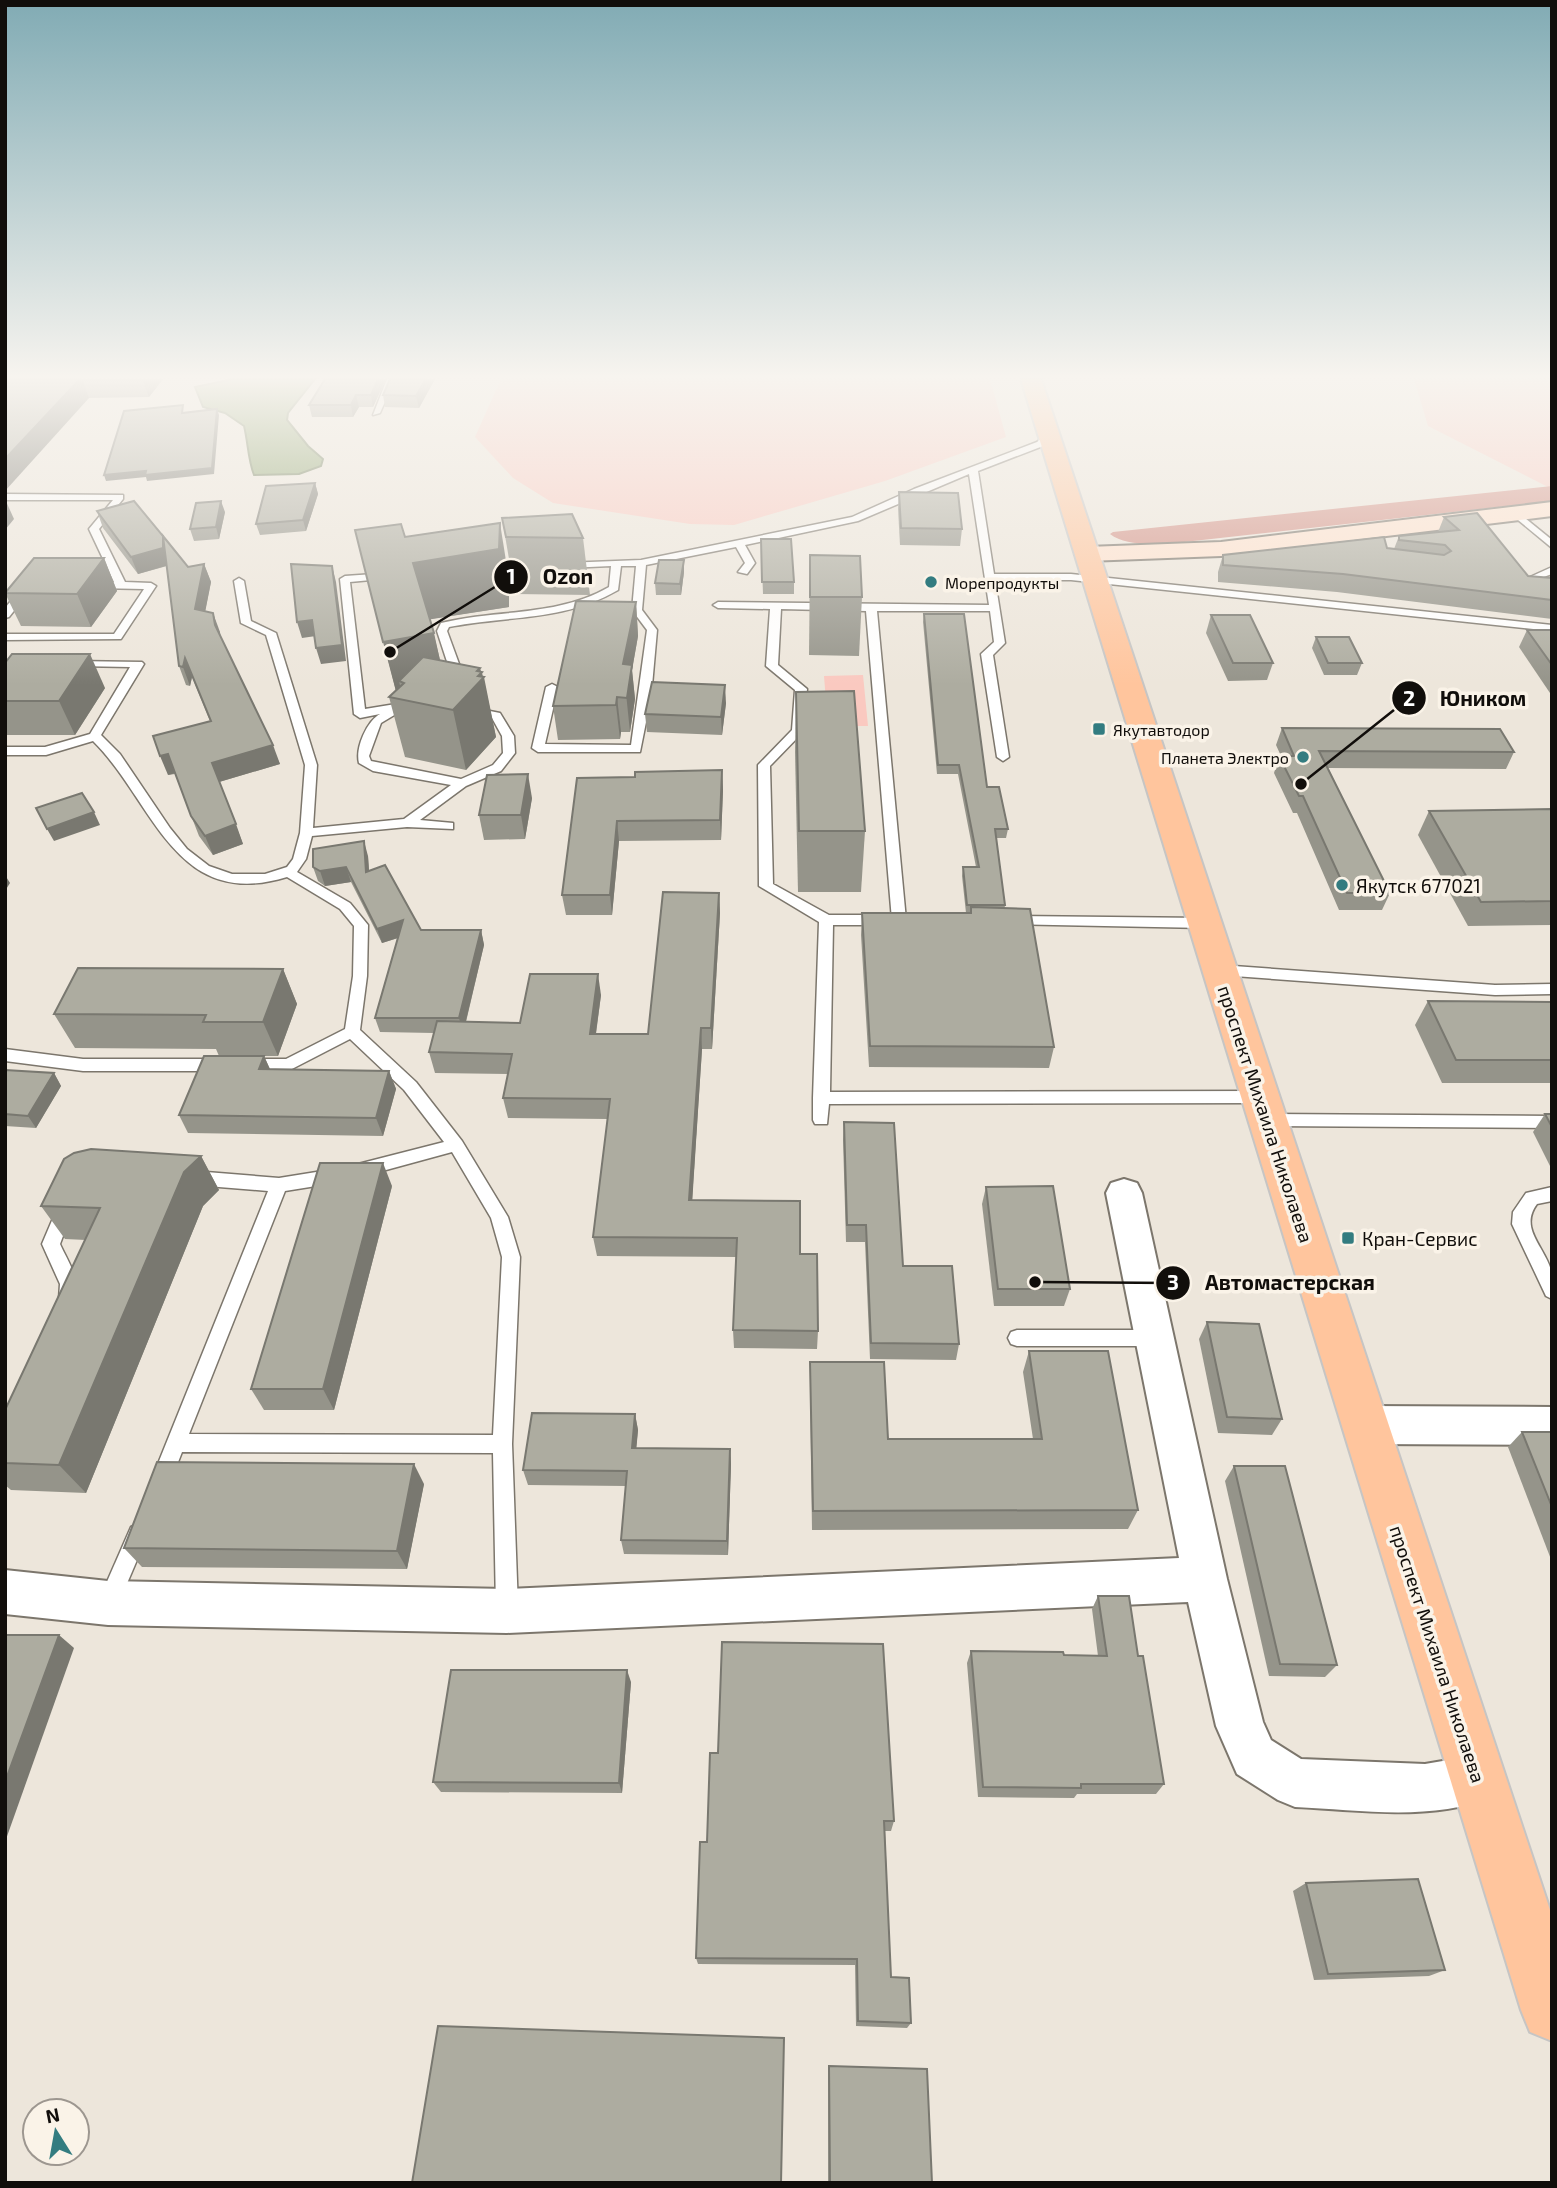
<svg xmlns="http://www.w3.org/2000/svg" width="1557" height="2188" font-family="'Exo 2',sans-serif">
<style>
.green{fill:#fac9c0}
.forest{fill:#d39186}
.water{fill:#869e66;stroke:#63734b;stroke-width:2}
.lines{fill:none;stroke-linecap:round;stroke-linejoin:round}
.lane-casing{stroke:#7c766c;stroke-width:3}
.street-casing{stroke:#7c766c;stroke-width:4}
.secondary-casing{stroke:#7c766c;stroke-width:4}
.primary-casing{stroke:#c6c5c4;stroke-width:4}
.lane{fill:#fff;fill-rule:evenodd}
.street{fill:#fff;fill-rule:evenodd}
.secondary{fill:#ffe2ce;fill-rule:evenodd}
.primary{fill:#ffc59d;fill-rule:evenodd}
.wall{fill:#95948a}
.shaded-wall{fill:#797870}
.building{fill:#adaca0;stroke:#797870;stroke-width:2}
.poi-dot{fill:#337c80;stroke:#faf3e8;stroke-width:2.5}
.labels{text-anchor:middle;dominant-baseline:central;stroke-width:7;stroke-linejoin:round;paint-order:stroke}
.far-poi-label{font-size:16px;fill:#110e0b;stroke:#faf3e8;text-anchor:start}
.poi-label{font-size:19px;fill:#110e0b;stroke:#faf3e8;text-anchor:start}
.street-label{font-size:19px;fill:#110e0b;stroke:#faf3e8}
.leader{fill:none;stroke:#110e0b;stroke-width:2.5}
.callout-dot{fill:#110e0b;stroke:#faf3e8;stroke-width:2.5}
.mark-label{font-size:21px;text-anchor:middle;font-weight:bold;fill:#fff}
.callout-label{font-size:21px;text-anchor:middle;font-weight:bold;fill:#110e0b;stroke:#faf3e8;stroke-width:7;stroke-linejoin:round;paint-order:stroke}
</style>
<rect width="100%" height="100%" fill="#ede6db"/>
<g class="green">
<path d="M501,379H990L1006,437L885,481L734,525L690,524L553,503L513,478L475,437Z"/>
<path d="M1414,379H1552V486L1548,487L1428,426Z"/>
<path d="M863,675L868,726H828L824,676Z"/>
</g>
<path class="forest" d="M1552,486V501L1184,542C1162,543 1128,548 1110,534L1113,532Z"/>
<path class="water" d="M233,379H315L288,413L287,420L308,446L323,459L321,466L299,474L254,475C248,460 248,442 244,426L225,413L203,407L195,387Z"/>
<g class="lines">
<defs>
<g id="lane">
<path d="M387,379H395L380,413L373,415Z"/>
<path d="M1049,432L1053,435L1043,446L978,471L994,574H1071L1552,625V631L1071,580H995L1005,643L993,655L1009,757L1003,761L997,757L981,654L994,642L990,611H877L906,920L899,925L892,920L866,611L781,609L778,665L807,689L804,731L770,766L773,884L829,915H881L888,920L881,925H833L830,1092L1261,1091L1267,1093L1269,1097L1267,1101L1261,1103L829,1104L827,1124H815L813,1120V1098L819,922L759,886L758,765L792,730L795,690L766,666L770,609L718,608L713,605L718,602L989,605L969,474L858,521L745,545L755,563L747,574L738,572L745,563L736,547L646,565L642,610L657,630L651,697L640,752H538L532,748L546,687L552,684L558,687L545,744L631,745L647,630L632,610L636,566H621L618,590C563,622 509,615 449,627L447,631L466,683L464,685L454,683L437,631L441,623C498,609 557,617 609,587L611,566L568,568L563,565L564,563L641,560L852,517L914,489L1037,442Z"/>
<path d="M5,494L123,495V499L99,529L125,582L151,583L156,586L121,639L5,640V634H114L144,589L95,588L90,585L95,582H114L89,529L113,500H5Z"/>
<path d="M1515,510L1552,540V548L1512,515L1510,513Z"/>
<path d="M1552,567V574L1535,580L1530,577Z"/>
<path d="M388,573L393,576L392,578L350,582L365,709L414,701L420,704L397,711L396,714L381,723L369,756L371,761L461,779L493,765L503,753L502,736L492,718L466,713V709L470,707L500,713L514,736L515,753L501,771L466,786L420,820L453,823V829L407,827L312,836L306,859L297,872L350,903L368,925L367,976L360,1030L416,1082L462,1141L508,1217L520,1257L512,1444L518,1608L514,1615L507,1619L500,1615L496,1608L493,1453L182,1452L168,1488L161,1490L154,1488L151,1481L268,1191L194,1185L188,1183L186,1178L188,1173L194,1171L279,1178L335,1169L341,1171L343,1176L341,1181L335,1183L285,1191L189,1434L493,1435L502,1257L491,1218L452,1152L364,1176L358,1174L356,1169L358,1164L444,1142L404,1090L350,1039L288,1071H247L239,1065L247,1059H286L345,1029L353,976L354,926L340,909L287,877C174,912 154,801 93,741L46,755H5V747H45L90,734L130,667L76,666L72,665V661L142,662L144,664L101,735L120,754L170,828L187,849L209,866L232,874H265L287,867L293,859L300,833L305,765L266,635L241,623L234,581L239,578L244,581L251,621L276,633L317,765L313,828L404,819L451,785L373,771L359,763C355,748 367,721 380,714L360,718L354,714L340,579L345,576Z"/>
<path d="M20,590L29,592L9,617L5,618V608Z"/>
<path d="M1012,916L1205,918L1212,923L1205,928L1007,924L1005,921Z"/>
<path d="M1220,965L1495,985L1552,984V994L1495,995L1220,975L1213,970Z"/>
<path d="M5,1049L83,1059H221L229,1065L221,1071H83L5,1061Z"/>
<path d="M1268,1114L1552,1116V1128L1268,1126L1262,1124L1260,1120L1262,1116Z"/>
<path d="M1552,1187V1201L1537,1204C1519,1228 1544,1246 1551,1270C1554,1279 1552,1290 1552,1299L1546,1296L1512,1224L1513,1212L1526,1193Z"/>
<path d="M65,1202L71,1204L73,1209L60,1244C68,1262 84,1284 74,1304L68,1307L62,1304L59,1299L60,1284L42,1244L59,1204Z"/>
<path d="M1017,1330H1153L1159,1332L1162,1338L1159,1344L1153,1346H1017L1011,1344L1008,1338L1011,1332Z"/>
<path d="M138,1524L145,1527L148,1534L117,1607L110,1611L103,1607L99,1600L131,1527Z"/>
</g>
<g id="street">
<path d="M1124,1179L1137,1183L1142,1193L1227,1579L1263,1722L1271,1740L1301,1759L1425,1764L1478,1755L1495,1762L1502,1779L1495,1796C1433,1822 1361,1810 1295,1807L1278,1800L1237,1774L1216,1726L1188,1602L507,1633L108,1625L5,1614V1570L108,1581L507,1589L1179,1558L1106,1193L1111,1183Z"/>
<path d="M1365,1406L1552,1407V1445L1365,1444L1351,1438L1345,1425L1351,1412Z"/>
</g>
<path id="secondary" d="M1552,502V516L1221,556L1087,561L1078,559L1075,554L1078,549L1087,547L1221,542Z"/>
<path id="primary" d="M1021,379H1041L1552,1916V2041L1530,2032L1521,2010Z"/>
</defs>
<use href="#lane" class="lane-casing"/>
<use href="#street" class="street-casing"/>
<use href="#secondary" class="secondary-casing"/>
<use href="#primary" class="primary-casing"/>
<use href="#lane" class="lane"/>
<use href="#street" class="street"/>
<use href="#secondary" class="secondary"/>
<use href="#primary" class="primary"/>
</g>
<g class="wall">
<path d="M5,379H163L149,397L89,398Z"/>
<path d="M325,379H386L373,407H359L353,417H312L309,405Z"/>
<path d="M390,379H435L419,408L385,407L383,395Z"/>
<path d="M315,483L318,494L306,531L260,535L256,524Z"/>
<path d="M899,492L962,529L960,546L900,545L898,509Z"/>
<path d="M97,511L188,567L204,564L211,582L205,611L213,613L220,637L280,764L219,782L243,844L213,855L199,836L175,774L168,775L210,721L192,677L190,686L186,685L179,666L167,566L138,574L103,528Z"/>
<path d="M225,512L219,539L194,541L190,529Z"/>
<path d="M1444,517L1528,576L1552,578V619L1337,592L1218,582V572L1223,555L1387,548L1394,549L1399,536L1438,532Z"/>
<path d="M502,518L583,538L590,595L515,594Z"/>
<path d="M355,530L405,537L509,580V607L430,619L440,660L480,668V671L482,672L496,737L466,770L405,757L389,697L396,691Z"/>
<path d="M761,539L794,582V594H763Z"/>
<path d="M810,555L862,597L859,656L809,655Z"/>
<path d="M104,558L117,591L91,627L21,626L5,593Z"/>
<path d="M684,572L681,595H656L655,583Z"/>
<path d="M636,602L638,636L632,670L635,699L630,732H621L620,739L558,740L553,706Z"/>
<path d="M924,614L987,787L1008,829L1006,838H996L1005,908L1054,1047L1049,1068L869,1067L861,935L862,913H966L962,876L963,867H976L958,774H937L923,622Z"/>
<path d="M1211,615L1273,663L1267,680L1228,681L1206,633Z"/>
<path d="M1527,630H1552V696L1519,647Z"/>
<path d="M1316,637L1362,663L1357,675H1324L1312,648Z"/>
<path d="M5,663L105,688L75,735H5Z"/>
<path d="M796,692L865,831L861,892H798L795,752Z"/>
<path d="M726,703L722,735L647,732L645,714Z"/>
<path d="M1282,728L1514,752L1506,769L1328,768L1390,893L1382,910H1339L1297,813H1293L1274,773L1279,756H1281L1276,745Z"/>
<path d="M722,770L723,790L721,840L619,841L612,915H566L562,895L635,777Z"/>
<path d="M532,798L525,839L484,840L479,815Z"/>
<path d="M1552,809V925L1468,926L1418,835L1429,811Z"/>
<path d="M368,856L369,870L421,930H481L484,945L466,1022L520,1023L601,995L596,1034H648L719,893L720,913L712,1049H702L692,1200L800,1254L818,1331L817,1349L734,1348L733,1330L736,1257L597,1256L593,1237L608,1119L508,1118L503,1098L508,1074L435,1073L429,1052L434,1033L380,1032L375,1018L398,938L382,943L351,882L325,886L318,881L313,867Z"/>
<path d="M283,969L297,1004L278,1056H264L270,1069L389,1071L396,1089L383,1136L188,1133L179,1115L219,1056L216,1049L75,1048L54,1014Z"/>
<path d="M1428,1001L1552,1002V1083H1442L1415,1025Z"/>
<path d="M5,1070L54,1073L61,1086L36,1128L5,1126Z"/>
<path d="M1545,1114H1552V1168H1551L1533,1132Z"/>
<path d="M844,1122L903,1266L959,1344L956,1360L870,1359L865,1242H846L843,1140Z"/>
<path d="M201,1156L219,1190L203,1206L86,1493L11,1490L5,1485V1410L86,1240L65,1239L41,1206Z"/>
<path d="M392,1186L334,1410H264L251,1389Z"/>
<path d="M986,1187L1070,1289L1064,1306H994L982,1204Z"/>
<path d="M1207,1322L1282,1419L1272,1435L1218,1433L1199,1339Z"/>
<path d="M1029,1351L1138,1510L1128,1529L812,1530L810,1383V1362L888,1439H1033L1023,1372Z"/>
<path d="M635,1414L638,1430L636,1448L730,1449L731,1464L728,1555L624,1554L621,1540L626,1486L528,1485L523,1470Z"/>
<path d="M1522,1432H1552V1562L1508,1447Z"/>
<path d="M1234,1466L1337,1665L1325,1677L1269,1676L1225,1481Z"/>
<path d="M424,1484L407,1569L142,1567L124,1548Z"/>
<path d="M1098,1596L1138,1656L1164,1784L1156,1794H1077L1074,1798L978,1797L967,1663L971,1651L1098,1656L1092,1609Z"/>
<path d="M631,1682L622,1793L441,1792L433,1782Z"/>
<path d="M710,1753L894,1821L891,1831H885L891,1977L911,2023L907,2028L856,2026L855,1965L698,1964L696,1958L707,1842Z"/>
<path d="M1306,1883L1445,1970L1429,1976L1314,1980L1293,1891Z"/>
<path d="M829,2066L932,2183H828V2070Z"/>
</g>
<g class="shaded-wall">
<path d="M80,379H82L89,398L5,491V459Z"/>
<path d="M142,379H163L149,397Z"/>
<path d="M378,379H386L373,407L371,395Z"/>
<path d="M426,379H435L419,408L416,396Z"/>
<path d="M356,395L359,407L353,417L351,405Z"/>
<path d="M217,409L219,415L214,474L147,481L146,477L106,481L104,475Z"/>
<path d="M315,483L318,494L306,531L303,520Z"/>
<path d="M5,499L14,519L5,530Z"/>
<path d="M221,501L225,512L219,539L216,527Z"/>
<path d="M500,523L509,580V607L426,620L413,563Z"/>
<path d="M163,536L169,565L138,574L131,557Z"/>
<path d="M104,558L117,591L91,627L77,594Z"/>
<path d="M684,560V572L681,595L680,584Z"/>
<path d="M204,564L211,582L202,628L195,609Z"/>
<path d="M332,566L336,582L346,661L321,664L316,648Z"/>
<path d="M636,602L638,636L632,670L635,699L630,732L623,664Z"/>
<path d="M213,613L220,632L221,644L215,625Z"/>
<path d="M312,620L316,636L302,638L297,622Z"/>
<path d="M434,633L447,692L399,681L403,700L398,699L383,642Z"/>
<path d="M90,654L105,688L75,735L59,701Z"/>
<path d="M185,658L192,677L190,686L183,667Z"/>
<path d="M480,668L483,678L484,677L496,737L466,770L453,710Z"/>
<path d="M725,685L726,703L722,735L721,717Z"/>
<path d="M617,697L621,732L620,739L616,705Z"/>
<path d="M273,745L280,764L219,782L212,763Z"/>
<path d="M168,754L176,773L168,775L160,756Z"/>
<path d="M722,770L723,790L721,840L720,820Z"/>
<path d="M528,774L532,798L525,839L521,815Z"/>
<path d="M94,812L100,825L54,841L47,829Z"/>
<path d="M617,821L619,841L612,915L610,895Z"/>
<path d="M236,824L243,844L213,855L205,836Z"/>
<path d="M364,841L368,856L370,886L366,872Z"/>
<path d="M346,867L351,882L325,886L320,871Z"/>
<path d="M5,875L10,883L5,891Z"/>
<path d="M719,893L720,913L712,1049L711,1028Z"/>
<path d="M403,920L407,935L382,943L377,929Z"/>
<path d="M481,930L484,945L463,1033L459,1018Z"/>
<path d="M283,969L297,1004L278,1056L263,1022Z"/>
<path d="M598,974L601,995L593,1054L590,1034Z"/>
<path d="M701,1028L702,1049L691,1220L689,1200Z"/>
<path d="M264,1056L272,1074L259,1069Z"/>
<path d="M389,1071L396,1089L383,1136L376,1118Z"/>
<path d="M54,1073L61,1086L36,1128L28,1116Z"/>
<path d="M201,1156L219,1190L203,1206L86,1493L59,1465L184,1172Z"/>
<path d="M383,1163L392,1186L334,1410L323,1389Z"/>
<path d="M635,1414L638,1430L635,1464L632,1448Z"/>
<path d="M730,1449L731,1464L728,1555L727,1541Z"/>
<path d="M414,1464L424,1484L407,1569L397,1551Z"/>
<path d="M59,1635L74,1648L5,1842V1782Z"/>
<path d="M627,1670L631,1682L622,1793L619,1783Z"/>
</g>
<g class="building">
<path d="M5,379H80L5,459Z"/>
<path d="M325,379H378L371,395H356L351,405H309Z"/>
<path d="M390,379H426L416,396L383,395Z"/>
<path d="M183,405L182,413L217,409L212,468L145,475L146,471L104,475L124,411Z"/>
<path d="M315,483L303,520L256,524L266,486Z"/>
<path d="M899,492L958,493L962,529L901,528Z"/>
<path d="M134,501L163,536V548L131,557L97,511Z"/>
<path d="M221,501L216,527L190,529L196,503Z"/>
<path d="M1477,513L1528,576L1552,578V600L1343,574L1223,565V555L1384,537L1387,548L1444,555L1451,551L1445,545L1399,540V536L1459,530L1444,517Z"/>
<path d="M572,514L583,538L506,537L502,518Z"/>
<path d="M500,523L499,549L413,563L434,633L383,642L355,530L401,524L405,537Z"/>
<path d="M163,536L188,567L204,564L195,609L213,613L215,625L273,745L212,763L236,824L205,836L191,816L168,754L160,756L153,736L211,721L185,658L183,667L179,666Z"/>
<path d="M761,539H791L794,582H762Z"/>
<path d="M810,555L860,556L862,597H810Z"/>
<path d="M34,558H104L77,594L5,593Z"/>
<path d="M659,560H684L680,584L655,583Z"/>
<path d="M291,564L332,566L342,645L316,648L312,620L297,622Z"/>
<path d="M576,601L636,602L623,664L632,665L627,698L617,697L616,705L553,706Z"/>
<path d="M924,614H964L987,787H999L1008,829H995L1005,905H967L963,867H979L959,765H938Z"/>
<path d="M1211,615H1250L1273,663H1233Z"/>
<path d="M1527,630H1552V665Z"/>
<path d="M1316,637H1349L1362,663H1328Z"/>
<path d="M12,654H90L59,701H5V663Z"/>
<path d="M423,657L480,668L477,671L482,672L478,676L484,677L453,710L389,697L404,683L399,681Z"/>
<path d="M652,682L725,685L721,717L645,714Z"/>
<path d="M854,691L865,831H799L796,692Z"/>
<path d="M1282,728L1500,729L1514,752L1319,751L1390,893H1347L1303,796H1299L1279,756H1294Z"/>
<path d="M722,770L720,820L617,821L610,895H562L577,778L635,777V772Z"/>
<path d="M528,774L521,815H479L487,775Z"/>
<path d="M82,793L94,812L47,829L36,808Z"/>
<path d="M1552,809V901L1481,902L1429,811Z"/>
<path d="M364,841L366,872L385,865L421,930H481L459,1018H375L403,920L377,929L346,867L320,871L313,867V849Z"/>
<path d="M663,892L719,893L711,1028H701L689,1200L800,1201V1254H817L818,1331L733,1330L737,1238L593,1237L610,1099L503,1098L512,1054L429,1052L437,1021L520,1023L530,974H598L590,1034H648Z"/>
<path d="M971,907L1030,909L1054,1047L870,1046L862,913H971Z"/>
<path d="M78,968L283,969L263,1022H203L206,1015L54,1014Z"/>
<path d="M1428,1001L1552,1002V1060H1456Z"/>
<path d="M204,1056H264L259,1069L389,1071L376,1118L179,1115Z"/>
<path d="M5,1070L54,1073L28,1116L5,1114Z"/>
<path d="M1545,1114H1552V1127Z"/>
<path d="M844,1122L894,1123L903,1266H952L959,1344L871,1343L866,1225H847Z"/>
<path d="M91,1149L201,1156L184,1172L59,1465L5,1463V1410L100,1208L41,1206L64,1159L74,1153Z"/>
<path d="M320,1163H383L323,1389H251Z"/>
<path d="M1053,1186L1070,1289H998L986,1187Z"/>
<path d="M1207,1322L1259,1324L1282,1419L1227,1417Z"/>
<path d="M1029,1351H1108L1138,1510L813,1511L810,1362H884L888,1439H1042Z"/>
<path d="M532,1413L635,1414L632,1448L730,1449L727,1541L621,1540L627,1471L523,1470Z"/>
<path d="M1522,1432H1552V1507Z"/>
<path d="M157,1462L414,1464L397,1551L124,1548Z"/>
<path d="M1234,1466H1285L1337,1665L1280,1664Z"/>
<path d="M1098,1596H1129L1138,1656H1143L1164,1784H1081V1788L983,1787L971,1651L1063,1652L1064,1655L1107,1656Z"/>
<path d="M5,1635H59L5,1782Z"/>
<path d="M722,1642L883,1644L894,1821H884L891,1977L909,1978L911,2023L858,2021L857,1959L696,1958L700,1842H707L710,1753H718Z"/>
<path d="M451,1670H627L619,1783L433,1782Z"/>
<path d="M1418,1879L1445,1970L1328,1974L1306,1883Z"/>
<path d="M438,2026L784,2038L781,2183H412Z"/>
<path d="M829,2066L927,2069L932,2183L830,2182Z"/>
</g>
<linearGradient id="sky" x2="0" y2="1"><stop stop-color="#81abb4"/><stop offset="0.55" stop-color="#f7f4ef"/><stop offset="1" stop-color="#f7f4ef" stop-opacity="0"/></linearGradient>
<rect width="1557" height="685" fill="url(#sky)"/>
<g class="poi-dot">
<circle cx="931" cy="582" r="7"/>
<rect x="1092" y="722" width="14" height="14" rx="3.5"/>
<circle cx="1303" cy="757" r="7"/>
<circle cx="1342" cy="885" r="7"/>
<rect x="1341" y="1231" width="14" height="14" rx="3.5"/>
</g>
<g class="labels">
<g class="far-poi-label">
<text x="945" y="582">Морепродукты</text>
<text x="1113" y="729">Якутавтодор</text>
<text x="1289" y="757" text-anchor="end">Планета Электро</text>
</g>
<g class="poi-label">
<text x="1356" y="885">Якутск 677021</text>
<text x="1362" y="1238">Кран-Сервис</text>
</g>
<g class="street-label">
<text transform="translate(1266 1114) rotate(72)">проспект Михаила Николаева</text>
<text transform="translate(1438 1654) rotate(72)">проспект Михаила Николаева</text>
</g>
</g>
<path class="leader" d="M390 652L511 577M1301 784L1409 698M1035 1282L1173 1283"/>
<g class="callout-dot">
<circle cx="390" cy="652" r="7"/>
<circle cx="1301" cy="784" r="7"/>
<circle cx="1035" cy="1282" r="7"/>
<circle cx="511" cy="577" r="18"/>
<circle cx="1409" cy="698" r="18"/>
<circle cx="1173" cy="1283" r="18"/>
</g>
<g class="mark-label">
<text x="511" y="584">1</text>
<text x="1409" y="706">2</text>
<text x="1173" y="1290">3</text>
</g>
<g class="callout-label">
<text x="568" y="584">Ozon</text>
<text x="1483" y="706">Юником</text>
<text x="1290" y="1290">Автомастерская</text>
</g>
<rect width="1557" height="2188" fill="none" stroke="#110e0b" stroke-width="14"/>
<g transform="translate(56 2132) rotate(349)"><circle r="33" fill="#faf3e8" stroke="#9d9790" stroke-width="2"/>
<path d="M0-5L12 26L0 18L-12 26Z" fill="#337c80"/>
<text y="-10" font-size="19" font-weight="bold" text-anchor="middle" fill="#110e0b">N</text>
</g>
</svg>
